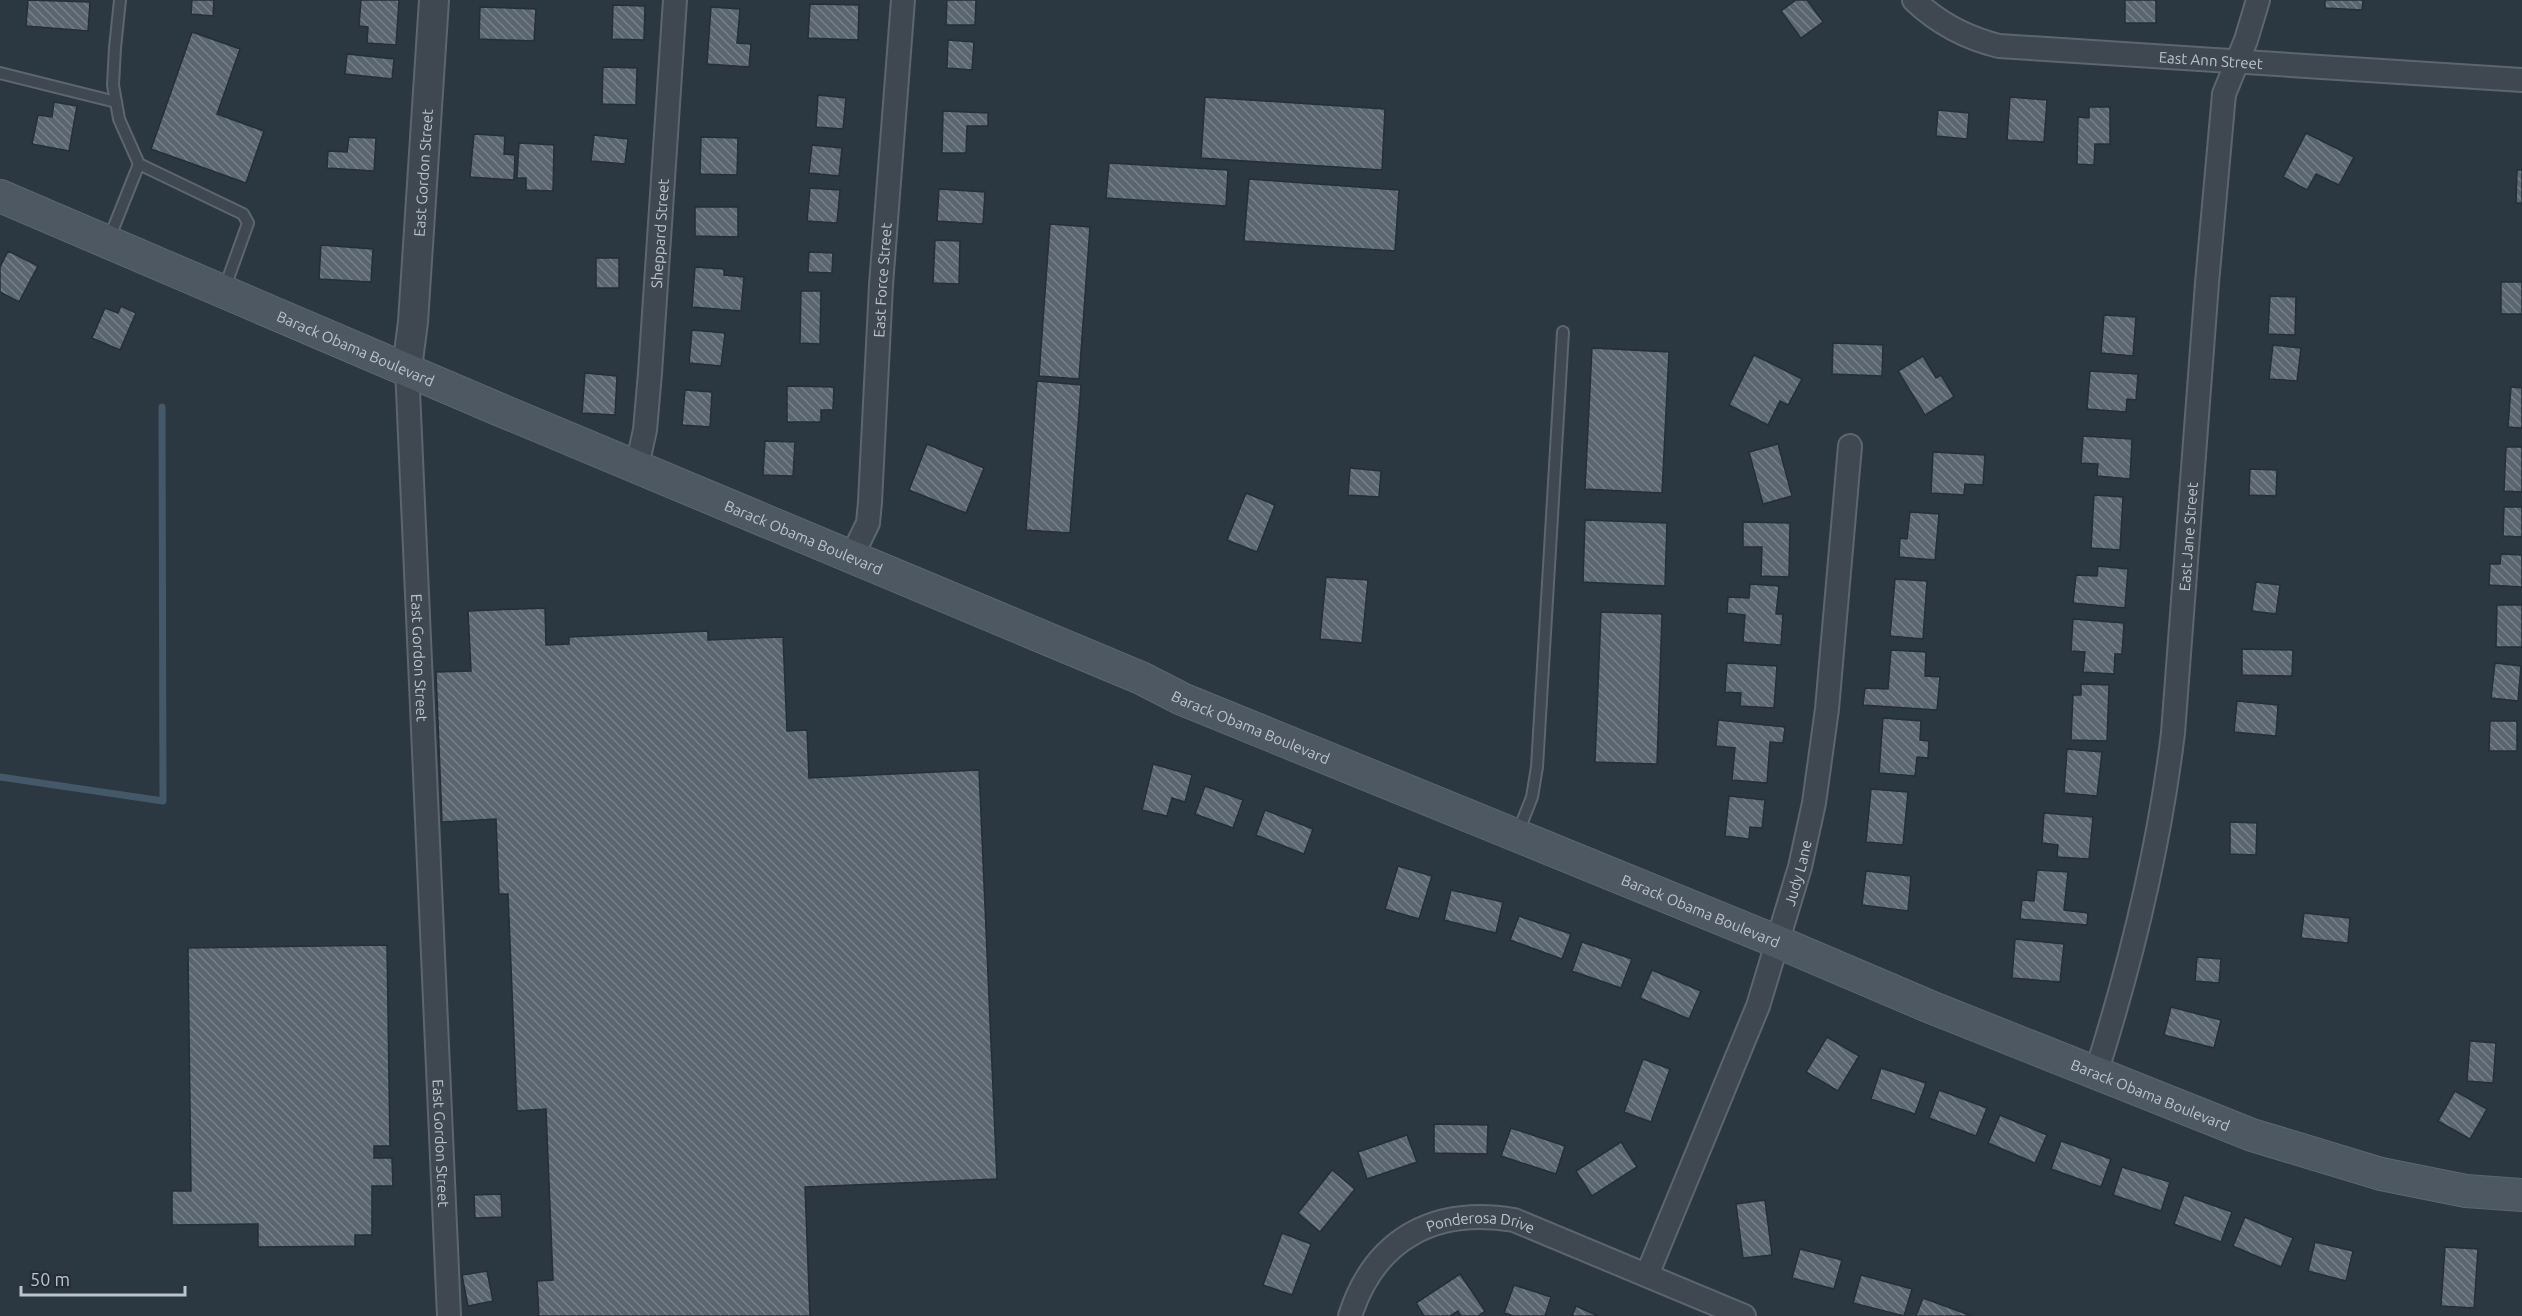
<svg xmlns="http://www.w3.org/2000/svg" width="2522" height="1316" font-family="Ubuntu,sans-serif">
<style>
.lines{fill:none;stroke-linecap:round;stroke-linejoin:round}
.stream{stroke:#455869;stroke-width:7}
.building{fill:url(#building-back-hatch);stroke:#262f38;stroke-width:1.5}
.service-casing{stroke:#5d666e;stroke-width:14}
.minor-casing{stroke:#5d666e;stroke-width:26}
.tertiary-casing{stroke:#5d666e;stroke-width:32}
.secondary-casing{stroke:#5d666e;stroke-width:34}
.service{stroke:#3f4851;stroke-width:10}
.minor{stroke:#3f4851;stroke-width:22}
.tertiary{stroke:#3f4851;stroke-width:28}
.secondary{stroke:#4e5863;stroke-width:32}
.labels{text-anchor:middle;dominant-baseline:central;stroke-width:4.5;stroke-linejoin:round;paint-order:stroke}
.street-label{font-size:15px;fill:#bcc3cb;stroke:#242d36}
</style>
<defs>
<pattern id="building-back-hatch" width="6" height="6" patternUnits="userSpaceOnUse" patternTransform="scale(1.5)"><rect width="6" height="6" fill="#5a6570"/><path d="M-1 5l2 2M0 0l6 6M5-1l2 2" fill="none" stroke="#778089"/></pattern>
</defs>
<rect width="100%" height="100%" fill="#2b3741"/>
<g class="lines">
<path class="stream" d="M0,777L163,801L162,407"/>
</g>
<g class="building">
<path d="M28,0L90,2L88,31L26,26Z"/>
<path d="M192,0H214L213,16L191,14Z"/>
<path d="M361,0H399L396,45L367,43L368,27L359,26Z"/>
<path d="M947,0H976L975,25H946Z"/>
<path d="M1796,0H1807L1823,22L1801,38L1781,11Z"/>
<rect x="2125" y="0" width="31" height="23"/>
<path d="M2325,0H2363L2362,10L2325,8Z"/>
<path d="M810,4L859,5L858,40L808,38Z"/>
<path d="M613,5L645,6L644,40L612,39Z"/>
<path d="M480,7L536,9L534,41L479,39Z"/>
<path d="M711,7L740,9L737,43L751,44L749,67L707,64Z"/>
<path d="M192,32L240,49L217,114L264,131L246,183L151,149Z"/>
<path d="M948,40L974,42L972,70L947,68Z"/>
<path d="M347,54L394,59L392,79L345,74Z"/>
<path d="M603,67L637,68L636,105L602,104Z"/>
<path d="M818,95L846,98L843,129L816,127Z"/>
<path d="M1205,97L1385,109L1382,170L1201,158Z"/>
<path d="M2010,97L2047,100L2044,142L2007,140Z"/>
<path d="M54,102L77,106L69,151L32,144L38,115L52,117Z"/>
<path d="M2089,107H2110V144H2095L2094,165L2077,164L2078,117L2089,118Z"/>
<path d="M1938,110L1969,113L1967,139L1936,136Z"/>
<path d="M943,111L988,113V126H967L966,153H942Z"/>
<path d="M2306,133L2354,157L2339,185L2316,174L2307,190L2283,177Z"/>
<path d="M474,134L505,136L504,154L515,155L514,180L470,177Z"/>
<path d="M594,135L628,139L625,164L591,161Z"/>
<path d="M349,137L376,138L374,171L327,168L328,151L347,152Z"/>
<path d="M701,137L738,138L737,175L700,174Z"/>
<path d="M519,143L554,145L553,191L526,190V178H517Z"/>
<path d="M812,145L842,148L839,176L809,173Z"/>
<path d="M1109,163L1228,170L1226,206L1106,198Z"/>
<path d="M2517,170H2522V203H2516Z"/>
<path d="M1249,179L1399,190L1395,251L1244,241Z"/>
<path d="M810,188L840,190L837,223L807,221Z"/>
<path d="M939,189L985,192L983,224L937,221Z"/>
<path d="M695,207H738V237L695,236Z"/>
<path d="M1050,224L1090,227L1079,379L1039,376Z"/>
<path d="M935,240L960,241L959,284L933,283Z"/>
<path d="M321,245L373,249L371,282L319,279Z"/>
<path d="M8,251L38,266L19,302L0,292V267Z"/>
<path d="M809,252L833,253L832,273L808,272Z"/>
<rect x="596" y="258" width="23" height="30"/>
<path d="M695,267L724,269V275L744,277L741,311L692,307Z"/>
<rect x="2501" y="282" width="21" height="32"/>
<path d="M801,291H821L820,344L800,343Z"/>
<path d="M2270,296L2296,297L2295,335L2268,334Z"/>
<path d="M121,306L136,313L120,350L92,338L105,308L118,313Z"/>
<path d="M2104,315L2136,317L2133,356L2101,353Z"/>
<path d="M692,330L725,333L721,366L689,363Z"/>
<path d="M1833,343L1883,345L1882,376L1832,374Z"/>
<path d="M2273,345L2301,348L2297,381L2269,379Z"/>
<path d="M1592,348L1669,352L1662,493L1585,489Z"/>
<path d="M1754,355L1802,379L1788,405L1780,401L1768,425L1729,405Z"/>
<path d="M1923,356L1936,378L1941,375L1954,397L1925,415L1898,371Z"/>
<path d="M2090,371L2138,374L2136,400L2127,399L2126,412L2087,409Z"/>
<path d="M585,373L617,376L615,415L582,413Z"/>
<path d="M1037,381L1081,385L1070,533L1026,530Z"/>
<path d="M787,386L834,387L833,410H821V422H787Z"/>
<path d="M2511,387L2522,388V428L2508,427Z"/>
<path d="M685,390L712,392L710,427L682,425Z"/>
<path d="M2083,436L2132,439L2130,479L2097,476L2098,464L2081,463Z"/>
<path d="M765,441L795,442L793,476L763,475Z"/>
<path d="M927,444L984,468L966,513L909,490Z"/>
<path d="M1778,444L1792,496L1763,504L1749,452Z"/>
<path d="M2506,447H2522V492L2504,491Z"/>
<path d="M1933,452L1985,455L1983,485L1965,484L1964,495L1931,493Z"/>
<path d="M1350,468L1381,471L1379,497L1348,495Z"/>
<path d="M2250,469L2277,470L2276,496L2249,495Z"/>
<path d="M1246,493L1275,505L1257,552L1227,540Z"/>
<path d="M2094,495L2123,497L2120,550L2091,548Z"/>
<path d="M2504,507H2522V537L2503,536Z"/>
<path d="M1910,512L1939,514L1935,560L1899,557L1900,538L1907,539Z"/>
<path d="M1585,520L1667,523L1665,586L1583,582Z"/>
<path d="M1743,522L1790,523L1789,577L1761,576L1762,547H1743Z"/>
<path d="M2501,554L2522,555V587L2489,585L2490,564H2500Z"/>
<path d="M2098,566L2128,569L2125,608L2073,603L2076,575L2097,576Z"/>
<path d="M1326,577L1368,580L1362,643L1320,639Z"/>
<path d="M1895,579L1927,581L1923,639L1890,636Z"/>
<path d="M2256,582L2280,585L2276,614L2252,611Z"/>
<path d="M1750,584L1779,586L1776,614H1783L1781,645L1743,642L1745,615L1727,613L1728,597L1749,598Z"/>
<path d="M2497,605H2522V647H2496Z"/>
<path d="M545,608L546,645L569,644V637L708,631V640L783,637L787,731L807,730L809,778L979,770L997,1179L805,1187L810,1316H539L537,1281L553,1280L546,1109L517,1111L508,894H499L496,819L442,822L436,672L471,671L468,611Z"/>
<path d="M1601,612L1662,614L1657,764L1595,762Z"/>
<path d="M2073,619L2124,623L2122,654H2115L2114,674L2083,672L2085,652L2071,651Z"/>
<path d="M2242,649L2293,650L2292,676L2242,675Z"/>
<path d="M1891,650L1926,652L1925,676L1940,677L1937,710L1863,705L1865,688L1888,689Z"/>
<path d="M1727,663L1777,666L1774,708L1740,706L1741,693L1725,692Z"/>
<path d="M2495,663L2521,666L2518,701L2491,698Z"/>
<path d="M2081,684L2109,685L2107,741L2071,740L2073,695H2081Z"/>
<path d="M2237,701L2278,705L2276,736L2234,732Z"/>
<path d="M1883,718L1921,721L1920,740L1929,741L1928,758L1917,757L1915,776L1879,773Z"/>
<path d="M1718,720L1785,727L1783,743L1770,742L1767,783L1732,780L1735,748L1716,746Z"/>
<path d="M2490,721H2517V751H2489Z"/>
<path d="M2067,749L2102,752L2097,796L2064,793Z"/>
<path d="M1153,764L1192,775L1185,802L1172,798L1167,816L1142,810Z"/>
<path d="M1205,786L1243,800L1233,828L1195,814Z"/>
<path d="M1871,789L1908,792L1903,845L1866,842Z"/>
<path d="M1729,796L1765,800L1762,828L1750,827L1749,839L1725,836Z"/>
<path d="M1265,810L1313,829L1304,854L1256,835Z"/>
<path d="M2044,813L2093,817L2089,859L2057,857L2058,845L2042,843Z"/>
<path d="M2230,822L2257,823L2256,855L2230,854Z"/>
<path d="M1398,866L1432,876L1419,919L1385,909Z"/>
<path d="M2037,870L2068,872L2064,910L2088,913L2087,925L2020,919L2022,900L2034,901Z"/>
<path d="M1866,871L1911,876L1908,911L1862,905Z"/>
<path d="M1451,890L1503,902L1496,933L1444,920Z"/>
<path d="M2304,913L2350,918L2348,943L2301,938Z"/>
<path d="M1519,916L1571,934L1562,959L1510,940Z"/>
<path d="M2015,939L2064,944L2060,982L2012,978Z"/>
<path d="M1582,942L1632,959L1621,988L1572,971Z"/>
<path d="M387,945L390,1146H374V1158H392L393,1186H372V1235H355V1246L258,1247V1224L172,1225V1191H191L188,948Z"/>
<path d="M2197,957L2221,959L2219,983L2195,981Z"/>
<path d="M1652,970L1701,991L1689,1019L1640,998Z"/>
<path d="M2171,1007L2221,1020L2214,1048L2164,1035Z"/>
<path d="M1827,1037L1859,1056L1838,1091L1806,1072Z"/>
<path d="M2470,1041L2496,1043L2493,1083L2467,1081Z"/>
<path d="M1643,1059L1670,1069L1651,1122L1624,1112Z"/>
<path d="M1881,1068L1926,1083L1915,1114L1871,1099Z"/>
<path d="M1939,1090L1987,1108L1976,1136L1929,1118Z"/>
<path d="M2455,1091L2487,1109L2470,1139L2438,1121Z"/>
<path d="M2000,1115L2047,1135L2035,1163L1988,1143Z"/>
<path d="M1434,1124L1488,1125L1487,1154L1434,1153Z"/>
<path d="M1511,1128L1565,1146L1556,1174L1501,1156Z"/>
<path d="M1407,1135L1417,1162L1367,1179L1358,1152Z"/>
<path d="M2061,1141L2111,1159L2101,1187L2051,1169Z"/>
<path d="M1621,1142L1637,1167L1592,1196L1576,1171Z"/>
<path d="M2122,1167L2170,1182L2161,1211L2113,1195Z"/>
<path d="M1332,1170L1355,1189L1320,1232L1298,1213Z"/>
<path d="M501,1194L502,1217L475,1218L474,1195Z"/>
<path d="M2184,1195L2232,1212L2221,1242L2174,1224Z"/>
<path d="M1765,1200L1772,1255L1743,1258L1736,1204Z"/>
<path d="M2245,1217L2293,1238L2281,1267L2233,1246Z"/>
<path d="M1282,1233L1311,1244L1292,1295L1263,1285Z"/>
<path d="M2315,1242L2353,1251L2346,1281L2308,1271Z"/>
<path d="M2445,1247L2478,1249L2474,1308L2441,1306Z"/>
<path d="M1800,1249L1842,1260L1834,1289L1792,1278Z"/>
<path d="M487,1271L493,1301L468,1306L462,1275Z"/>
<path d="M1460,1274L1485,1311L1478,1316H1461L1458,1311L1450,1316H1424L1416,1303Z"/>
<path d="M1861,1275L1912,1289L1904,1316L1853,1303Z"/>
<path d="M1514,1285L1551,1297L1545,1316H1514L1504,1313Z"/>
<path d="M1923,1298L1972,1316H1916Z"/>
<path d="M1576,1306L1598,1316H1572Z"/>
</g>
<g class="lines">
<defs>
<g id="service">
<path d="M120,0L115,48L113,85L119,119L139,164L243,214L248,223L224,290"/>
<path d="M0,73L116,102"/>
<path d="M109,239L139,164"/>
<path d="M1517,835L1532,797L1537,767L1563,332"/>
</g>
<g id="minor">
<path id="s1" d="M1914,0C1938,23 1967,38 1999,46L2522,80"/>
<path id="s2" d="M407,368L449,1316"/>
<path id="s3" d="M637,466L645,430L650,373L675,0"/>
<path id="s4" d="M852,556L868,523L870,502L881,285L903,0"/>
<path id="s5" d="M2096,1073C2131,963 2159,848 2173,733L2207,283L2224,94L2246,40L2258,0"/>
<path id="s6" d="M1647,1275L1758,1006L1800,867L1814,803L1827,709L1850,446"/>
<path id="s7" d="M1350,1316C1375,1238 1435,1207 1514,1220L1744,1316"/>
</g>
<g id="tertiary">
<path id="s8" d="M407,368L413,322L434,0"/>
</g>
<g id="secondary">
<path id="s9" d="M0,196L498,409L1141,678L1182,699L1778,942L1928,1006L2252,1135L2381,1174L2466,1191L2522,1195"/>
</g>
</defs>
<use href="#service" class="service-casing"/>
<use href="#minor" class="minor-casing"/>
<use href="#tertiary" class="tertiary-casing"/>
<use href="#secondary" class="secondary-casing"/>
<use href="#service" class="service"/>
<use href="#minor" class="minor"/>
<use href="#tertiary" class="tertiary"/>
<use href="#secondary" class="secondary"/>
</g>
<g class="labels">
<g class="street-label">
<text stroke="none"><textPath href="#s1" startOffset="310">East Ann Street</textPath></text>
<text stroke="none"><textPath href="#s8" startOffset="196">East Gordon Street</textPath></text>
<text stroke="none"><textPath href="#s3" startOffset="234">Sheppard Street</textPath></text>
<text stroke="none"><textPath href="#s4" startOffset="280">East Force Street</textPath></text>
<text stroke="none"><textPath href="#s9" startOffset="387">Barack Obama Boulevard</textPath></text>
<text stroke="none"><textPath href="#s9" startOffset="873">Barack Obama Boulevard</textPath></text>
<text stroke="none"><textPath href="#s5" startOffset="546">East Jane Street</textPath></text>
<text stroke="none"><textPath href="#s2" startOffset="290">East Gordon Street</textPath></text>
<text stroke="none"><textPath href="#s9" startOffset="1359">Barack Obama Boulevard</textPath></text>
<text stroke="none"><textPath href="#s6" startOffset="430">Judy Lane</textPath></text>
<text stroke="none"><textPath href="#s9" startOffset="1845">Barack Obama Boulevard</textPath></text>
<text stroke="none"><textPath href="#s9" startOffset="2331">Barack Obama Boulevard</textPath></text>
<text stroke="none"><textPath href="#s2" startOffset="776">East Gordon Street</textPath></text>
<text stroke="none"><textPath href="#s7" startOffset="177">Ponderosa Drive</textPath></text>
</g>
</g>
<path d="M21 1286v9h164v-9" fill="none" stroke="#bcc3cb" stroke-width="3"/>
<text x="30" y="1286" font-size="18" fill="#bcc3cb" stroke="#242d36" stroke-width="4.5" paint-order="stroke">50 m</text>
</svg>
